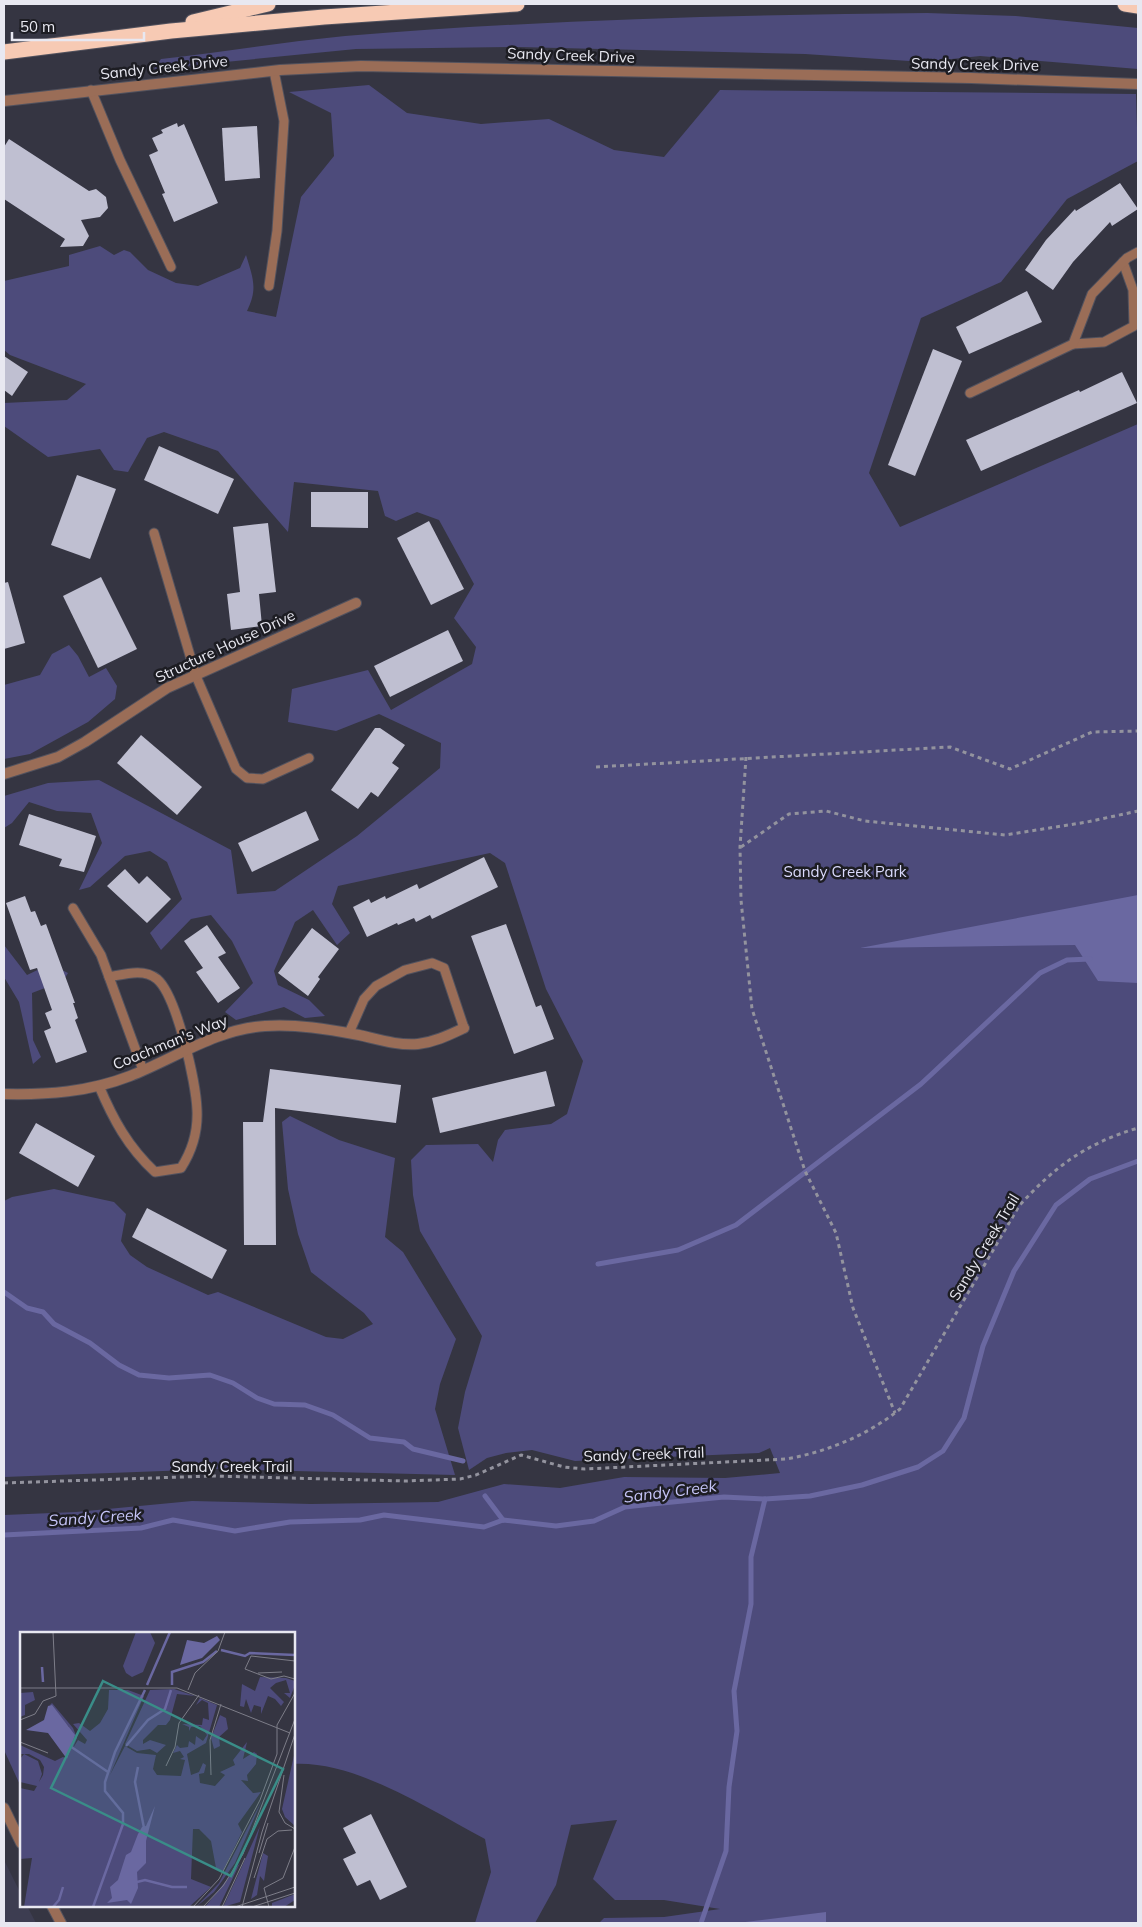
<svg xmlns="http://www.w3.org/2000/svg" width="1142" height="1927" font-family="Mulish,sans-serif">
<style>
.built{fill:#3d3d51}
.green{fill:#4d4b7b}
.water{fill:#6a68a1}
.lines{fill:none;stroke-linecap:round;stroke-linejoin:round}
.stream{stroke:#6a68a1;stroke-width:5}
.building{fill:#bfbfd1}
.service-casing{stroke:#52525e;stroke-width:11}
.minor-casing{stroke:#52525e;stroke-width:12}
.tertiary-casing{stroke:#52525e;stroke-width:12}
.motorway-casing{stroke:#52525e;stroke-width:17}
.path{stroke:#93939e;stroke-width:3;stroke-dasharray:4 4;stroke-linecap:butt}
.service{stroke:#9a6d57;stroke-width:9}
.minor{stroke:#9a6d57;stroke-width:10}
.tertiary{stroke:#9a6d57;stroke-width:10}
.motorway{stroke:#f7cab4;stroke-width:15}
.labels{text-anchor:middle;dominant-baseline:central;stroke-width:5;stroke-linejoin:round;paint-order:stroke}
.street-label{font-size:15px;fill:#e8e8f1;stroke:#1d1d23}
.park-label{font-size:15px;fill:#dadafc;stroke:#1d1d23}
.water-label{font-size:16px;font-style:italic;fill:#c5c4f7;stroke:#1d1d23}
.inset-river{fill:none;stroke:#6a68a1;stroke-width:2.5}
.inset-road{fill:none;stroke:#7d7d88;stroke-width:1}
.view{fill:#3a8d88;fill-opacity:0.15;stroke:#3a8d88;stroke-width:2.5}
.inset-edge{fill:none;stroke:#e8e8f1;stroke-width:2.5}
</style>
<rect width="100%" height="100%" fill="#353542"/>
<path class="built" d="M4,1860L21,1894V1906H27L36,1923H4Z"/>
<g class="green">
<path d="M927,13L1016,16L1138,28V69L980,56L924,62L805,54L518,47L356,49L154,69L161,59C222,52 283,42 345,36C538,20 733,15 927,13Z"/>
<path d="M369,85L407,113L481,124L549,119L614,150L664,157L720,90L1136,94L1138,161L1067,199L1001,282L921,318L869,473L900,527L1138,424V1923H599L604,1918L664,1917L720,1909L664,1900H615L593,1879L617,1820L571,1825L556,1885L535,1923H475L491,1872L485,1839C430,1810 357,1761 294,1764V1633H21V1787L4,1750V1515L76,1512L192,1501L311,1504L438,1502L504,1484L560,1488L624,1477L725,1478L780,1473L770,1448L759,1453L575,1461L532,1450L506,1453L487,1458L469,1470L458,1428L465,1392L482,1336L420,1231L413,1195L411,1160L426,1145L478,1144L493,1162L498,1140L505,1130L551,1124L567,1114L583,1061L546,989L505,863L490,853L338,886L332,904L350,933L337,945L313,910L295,922L274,971L278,985L309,1000L325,1016L305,1018L284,1007L236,1020L225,1012L253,983L232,941L211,915L191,919L161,950L150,933L182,899L167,862L150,851L125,856L90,887L79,890L102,843L91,813L57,811L29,802L12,823L4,828V796L48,783L99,780L231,850L237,894L275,891L357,836L440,768L441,743L379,714L336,731L288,722L292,689L368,670L391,710L472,664L476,647L454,618L474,584L439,520L417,512L396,521L385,516L378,491L294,482L288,532L218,451L164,432L147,438L128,472L114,470L100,449L48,457L4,426V403L67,400L86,384L10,355L4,350V281L69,266V255L100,246L114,255L124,250L130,252L148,270L176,283L198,286L240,268L246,255C253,278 258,289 247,311L276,317L301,197L334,156L331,113L289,92Z"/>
<path d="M69,645L78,656L89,677L106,668L117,686L115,699L88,722L30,754L4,759V685L40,675L52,654Z"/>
<path d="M4,945L27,975L50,964L68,973L63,981L32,993L33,1040L41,1057L33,1064L19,1002L4,977Z"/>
<path d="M290,1116L339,1140L395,1158L385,1237L403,1252L456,1339L440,1384L435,1409L455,1475L216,1469L4,1477V1201L12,1197L54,1189L114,1202L126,1214L121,1241L130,1255L147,1267L208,1295L218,1292L326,1337L343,1339L373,1324L364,1313L311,1272L298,1234L288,1189L282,1122Z"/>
</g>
<g class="water">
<path d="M1138,895V983L1098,981L1075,945L860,948Z"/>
<path d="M826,1912V1923H737Z"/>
</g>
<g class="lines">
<g class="stream">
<path d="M598,1264L678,1250L736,1225L921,1084L1040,973L1067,960L1090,959"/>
<path d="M4,1292L27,1308L43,1312L54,1324L90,1343L119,1365L139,1375L169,1378L210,1375L233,1383L257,1398L274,1404L305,1405L333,1415L370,1438L404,1442L413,1449L463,1461"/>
<path d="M485,1496L503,1520"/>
<path d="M4,1535L141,1528L173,1520L235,1531L290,1522L360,1520L384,1515L484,1527L503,1520L556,1526L594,1521L625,1507L652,1504L724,1497L765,1499L810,1496L862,1485L918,1467L943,1451L964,1418L983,1346L1014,1271L1056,1205L1090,1179L1138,1161"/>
<path d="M701,1923L726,1851L729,1787L737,1731L734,1691L751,1604V1557L765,1499"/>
</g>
</g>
<g class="building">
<path d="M177,123L178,127L184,124L218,203L174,222L162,194L165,193L149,155L158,151L152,138L163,133L161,130Z"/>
<path d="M257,126L260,178L225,181L222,128Z"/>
<path d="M9,139L89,191L96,189L106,197L108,208L100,217L81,220L89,236L83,246L60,247L65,239L4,199V147Z"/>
<path d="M1120,183L1138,209L1112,226L1110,222L1073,262L1053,290L1025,270L1046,240L1075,209L1076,211Z"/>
<path d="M1027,291L1042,322L969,354L956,327Z"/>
<path d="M933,349L962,361L915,476L888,465Z"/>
<path d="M4,356L28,372L12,396L4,390Z"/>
<path d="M1122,372L1137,403L981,471L966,440L1079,390L1080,392Z"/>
<path d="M159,446L234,479L218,514L144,480Z"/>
<path d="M77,475L116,489L90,559L51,545Z"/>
<path d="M311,492H368V528L311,527Z"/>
<path d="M429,521L464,589L431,605L397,538Z"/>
<path d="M268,523L276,592L259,594L262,626L231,630L227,594L240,592L233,527Z"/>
<path d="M101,577L137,649L98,668L63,596Z"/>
<path d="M8,582L25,643L4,649V583Z"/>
<path d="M448,630L463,661L390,697L374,666Z"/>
<path d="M375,728H380L405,745L392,763L399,768L378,797L371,792L358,809L331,790Z"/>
<path d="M141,735L202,787L177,815L117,763Z"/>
<path d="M306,811L319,840L252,872L238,843Z"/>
<path d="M29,814L96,836L84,872L59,866L62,859L19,845Z"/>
<path d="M484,857L498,887L432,919L430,915L416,922L414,918L398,925L397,923L367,937L353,907L369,899L371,903L385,896L386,899L417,884L419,889Z"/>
<path d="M125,869L139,884L147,876L171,899L147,923L107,886Z"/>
<path d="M25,896L31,912L35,911L41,926L46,924L75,1003H73L78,1018L75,1020L87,1052L56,1063L44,1031L51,1028L45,1013L52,1010L37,968L30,970L6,903Z"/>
<path d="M506,924L536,1007L541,1005L554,1039L514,1054L471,936Z"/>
<path d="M207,925L226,953L218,957L240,988L218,1003L196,972L203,968L184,941Z"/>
<path d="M312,928L339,949L318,977L320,979L308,996L278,973Z"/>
<path d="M270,1069L401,1085L396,1123L275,1108L276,1245H244L243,1122H263Z"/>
<path d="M546,1071L555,1106L440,1133L432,1098Z"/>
<path d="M36,1123L95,1156L78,1187L19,1153Z"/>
<path d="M147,1208L227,1250L212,1279L132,1237Z"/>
<path d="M371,1814L407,1887L380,1900L370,1880L357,1886L343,1859L356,1853L343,1828Z"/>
</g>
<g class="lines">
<defs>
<g id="service">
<path d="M91,90L120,160L171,267"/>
<path d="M269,286L277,231L284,121L274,71"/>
<path d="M1073,344L1104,342L1134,326L1133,290L1123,262"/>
<path d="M970,393L1073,344L1092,294L1127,258L1138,252"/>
<path d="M154,533L196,676L236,769L247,778L263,779L309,758"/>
<path d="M73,908L101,955L143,1070"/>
<path d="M349,1033L364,999L376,986L405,970L432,963L444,968L464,1028"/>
<path d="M99,1086C113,1119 128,1147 155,1172L181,1168C192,1151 198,1131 197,1110C196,1083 177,996 157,979C144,968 125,974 109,977"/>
</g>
<g id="minor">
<path d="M4,101L280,70L361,66L971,78L1138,84"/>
<path d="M4,774L58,757L85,742L167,688L356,603"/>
<path d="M4,1094C47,1095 89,1092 130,1076C174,1059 216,1029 265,1026C297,1024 327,1029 359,1035C377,1039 399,1046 418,1044C435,1042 449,1035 464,1028"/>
</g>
<g id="tertiary">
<path d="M4,1808L21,1843"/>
<path d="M52,1906L61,1923"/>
</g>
<g id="motorway">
<path d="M1125,4L1138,6"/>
<path d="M193,22L268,4"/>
<path d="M4,52L171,31L324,17L517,4"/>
</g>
</defs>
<use href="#service" class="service-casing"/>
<use href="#minor" class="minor-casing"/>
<use href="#tertiary" class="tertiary-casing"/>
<use href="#motorway" class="motorway-casing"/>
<g class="path">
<path d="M746,757L740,847L741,900L752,1009L805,1171L836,1233L853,1308L895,1413"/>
<path d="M596,767L950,747L1010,769L1092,732L1138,731"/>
<path d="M741,847L789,814L826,811L865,821L1005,835L1087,822L1138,811"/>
<path d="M4,1483L212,1476L405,1481L460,1479L476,1475L521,1455L564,1467L585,1469L786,1459C827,1452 868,1435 900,1409L1019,1206C1055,1166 1087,1143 1138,1128"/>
</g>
<use href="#service" class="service"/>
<use href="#minor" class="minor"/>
<use href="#tertiary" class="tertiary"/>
<use href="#motorway" class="motorway"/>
</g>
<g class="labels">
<g class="street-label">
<text transform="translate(571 55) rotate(2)">Sandy Creek Drive</text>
<text transform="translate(975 64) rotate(1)">Sandy Creek Drive</text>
<text transform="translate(164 67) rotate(-6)">Sandy Creek Drive</text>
<text transform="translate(225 646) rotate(-25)">Structure House Drive</text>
<text transform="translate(170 1042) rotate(-22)">Coachman's Way</text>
<text transform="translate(984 1247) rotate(-59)">Sandy Creek Trail</text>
<text transform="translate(644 1454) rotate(-2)">Sandy Creek Trail</text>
<text x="232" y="1466">Sandy Creek Trail</text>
</g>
<g class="park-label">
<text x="845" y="871">Sandy Creek Park</text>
</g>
<g class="water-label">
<text transform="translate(670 1491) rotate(-7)">Sandy Creek</text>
<text transform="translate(95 1517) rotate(-4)">Sandy Creek</text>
</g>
</g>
<g transform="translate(20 1632)">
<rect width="275" height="275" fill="#353542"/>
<path d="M116,0H130L135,11L123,40L112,45L106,41L103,34ZM240,45L266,46L275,49V53L270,66L264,61H270L266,48L256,51L250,56L264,70L261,74L255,67L248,64L241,82V75L234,73L231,81L226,67L224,75L220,74L222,52L235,59ZM154,57L175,64L157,62L150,88L146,93H138L123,108V112L130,108L146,113L137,121L130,117L117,119L105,112L130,58ZM89,58H108L124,64L90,143L105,114L117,121L136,123L133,137L137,143L161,144L165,128L160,127L164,125L160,119L153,121L157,113L160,116L168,115L169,109L175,113L176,104L183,109L187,103L180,94L171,95L169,99V95L162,92L182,93L183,86L189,88L188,71L182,68L176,73L180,66L197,73L186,111L167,122L171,143L179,140L183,131L186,133L184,141L179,142L180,151L195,154L205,143L200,140L215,133L213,128L227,110L223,127L234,120L237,122L236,132L227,143L228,149L221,148L233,161L241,160L218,192L222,200L203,239L196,236L191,209L179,197H173L171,247L191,255L169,275H4L12,226L0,227V156L14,159L17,154L0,150V127L4,122L18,129L22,142L19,150L23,143L24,135L20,128L9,122H0V113L35,129L43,125L47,127L49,95L30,73L32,71L53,96L57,106L53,116L58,108L65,112L67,108L53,92L59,91L70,99L80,91L88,77ZM13,60L15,68L5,73V83L0,85V61ZM200,83L206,86L208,97L199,105L200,114L194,117L191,106ZM275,119V194L265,185L262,177ZM242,168L215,231L194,260L176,275L199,251ZM240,194L220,270L203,275L219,241ZM243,221L248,224L244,249L240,244L237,263L231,267ZM220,231L199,275H185ZM275,262V268L264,275H252V271Z" fill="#4d4b7b"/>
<path d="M197,4L200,8L182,26L160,33L167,8L184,11ZM32,73L55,103L47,127L28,101L6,98L24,88L28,74ZM135,174L126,209V231L117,240L118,256L111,272L107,268L87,271L92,266L90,255L98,248L106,223L111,220L118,202L122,195L126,194Z" fill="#6a68a1"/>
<path class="inset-river" d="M201,18L225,24L230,21L275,23M22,35L23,50M127,53L150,0M152,53V40L183,30L197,19M50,114L88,140M106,114L128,88L145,77L151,58M118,135L115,150L124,196M117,250L125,248L152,255H167M33,275L39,268L43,255M73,275L103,192V181L85,159V150L95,120L125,58"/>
<path class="inset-road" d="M275,29L231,24L225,37L251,47L264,44L275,47M238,41L262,40M0,56H157L270,101M168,58L175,41L198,19L205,0M0,88L15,82L23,69L36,64L33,0M0,110L28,121M146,134L155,115L159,91L179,63M191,143L190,108L201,72M264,143L259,180L265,191L275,197M239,221L248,191M234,246L247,207L258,199L272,198M173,275L199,247L240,168L257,122V93L275,61M183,275L203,254L223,222L275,87M202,275L225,226M215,275L275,255M222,275L242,200L275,102M232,275L275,261M249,275L244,256L263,246L275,215"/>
<path class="view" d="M83,49L263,137L211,244L31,156Z"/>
<rect width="275" height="275" class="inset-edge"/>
</g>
<rect width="1142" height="1927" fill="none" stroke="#e8e8f1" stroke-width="10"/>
<path d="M12 32v8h132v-8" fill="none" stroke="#e8e8f1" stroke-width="2.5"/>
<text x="20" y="32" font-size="15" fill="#e8e8f1" stroke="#1d1d23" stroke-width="4" paint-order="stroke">50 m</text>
</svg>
